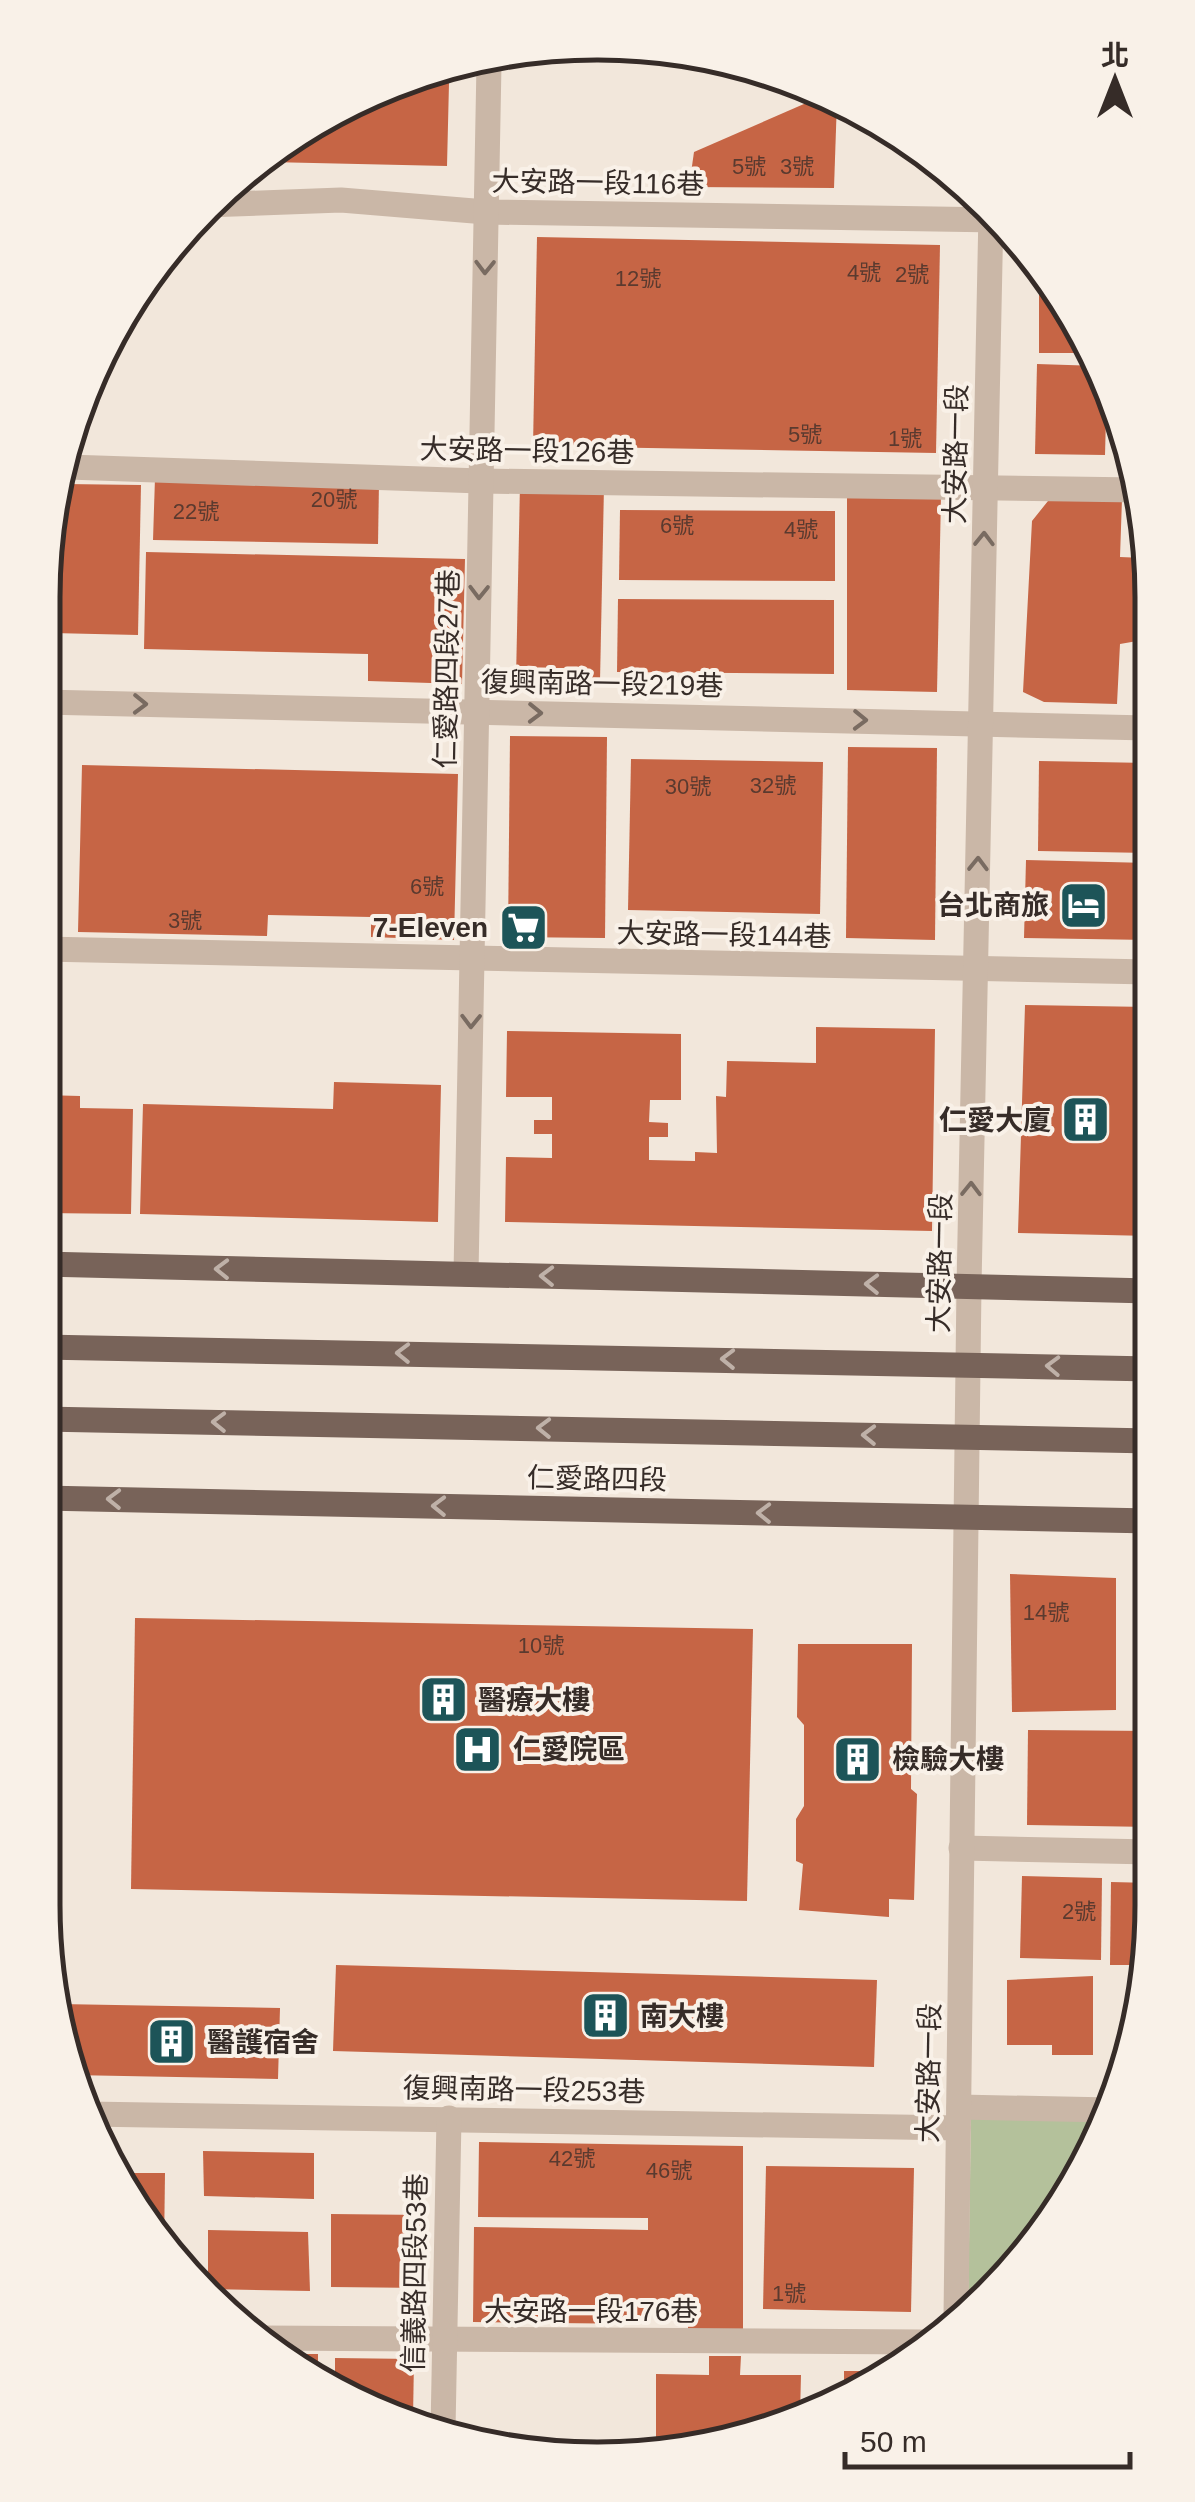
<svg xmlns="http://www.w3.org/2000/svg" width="1195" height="2502" font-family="Arial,'Noto Sans TC',sans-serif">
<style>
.green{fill:#b4c19b}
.building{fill:#c66545}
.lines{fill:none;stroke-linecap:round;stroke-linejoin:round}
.minor{stroke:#cab7a7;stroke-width:25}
.major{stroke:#786359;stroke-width:25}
.oneway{stroke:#796b61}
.oneway2{stroke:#bfb1a8}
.labels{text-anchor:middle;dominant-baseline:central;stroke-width:8;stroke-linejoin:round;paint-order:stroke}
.number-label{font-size:22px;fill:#5a3a2f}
.street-label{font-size:28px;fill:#362c28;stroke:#f9f1e8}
.poi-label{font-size:28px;font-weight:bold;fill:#362c28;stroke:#f9f1e8;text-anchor:start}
.rim{fill:none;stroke:#362c28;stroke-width:5}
</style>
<rect width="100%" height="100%" fill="#f2e7db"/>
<path class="green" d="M971,2117L1109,2120L1014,2271L968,2307Z"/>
<g class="building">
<path d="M430,76V83H449L447,166L269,162L386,85Z"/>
<path d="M820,97L837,100L834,188L689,187L694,152Z"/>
<path d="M537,237L940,245L936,453L533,446Z"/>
<path d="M1039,262L1060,299L1092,353H1039Z"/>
<path d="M1037,364L1099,366L1107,379L1105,455L1035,454Z"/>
<path d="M155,478L379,482L378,544L153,540Z"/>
<path d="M65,484L141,485L138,635L52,633L54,538Z"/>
<path d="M520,484L604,486L600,681L516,680Z"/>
<path d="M847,493L941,495L937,692L847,690Z"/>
<path d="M1052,496L1122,499L1120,557L1144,558L1143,640L1120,644L1117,704L1044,702L1023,692L1032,521Z"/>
<path d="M620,510L835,511V581L619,580Z"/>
<path d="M146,552L465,559L462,684L368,681V654L144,649Z"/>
<path d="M618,599L834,600V674L617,672Z"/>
<path d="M510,736L607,737L605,938L508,937Z"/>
<path d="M848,747L937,748L935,940L846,938Z"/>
<path d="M631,759L823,762L820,914L628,910Z"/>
<path d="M1039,761L1149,763V853L1038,851Z"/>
<path d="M82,765L458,774L454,940L371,937V917L268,915L267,936L78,932Z"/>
<path d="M1026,860L1149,863V940L1024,938Z"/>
<path d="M1025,1005L1149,1007L1150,1236L1018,1233Z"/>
<path d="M816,1027L935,1029L932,1231L505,1222L506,1157L552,1158V1134H534V1120H552V1097H506L507,1031L681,1034V1100H650L649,1122L668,1123V1137H649V1160L695,1161V1152L717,1153L716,1096L726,1097L727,1061L816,1063Z"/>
<path d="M334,1082L441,1085L438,1222L140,1214L143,1104L333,1109Z"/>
<path d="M43,1095L80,1096V1108L133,1109L131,1214L43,1213Z"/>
<path d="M1010,1574L1116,1578V1710L1012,1712Z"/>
<path d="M1140,1580H1151L1152,1697H1139Z"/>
<path d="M135,1618L753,1629L747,1901L131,1889Z"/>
<path d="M798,1644H912L911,1789L917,1794L914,1900L889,1899V1917L799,1910L803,1864L796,1861V1819L804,1806V1725L797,1717Z"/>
<path d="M1028,1730L1152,1731V1827L1027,1825Z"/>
<path d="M1022,1876L1102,1878L1101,1960L1020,1958Z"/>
<path d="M1111,1882L1152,1883L1140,1965H1110Z"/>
<path d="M336,1965L877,1980L874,2067L333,2051Z"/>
<path d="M1093,1976V2055H1052V2045H1007V1980Z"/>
<path d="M59,2004L280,2008L278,2079L71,2075Z"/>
<path d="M479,2142L743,2146V2329H688V2307H647V2324L473,2322L474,2227L648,2230V2218L478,2217Z"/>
<path d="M203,2151L314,2153V2199L204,2196Z"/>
<path d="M766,2166L914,2168L911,2312L763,2309Z"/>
<path d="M120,2173H165L164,2249L158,2243Z"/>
<path d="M331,2214L424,2215V2288L331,2287Z"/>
<path d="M208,2230L308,2232L310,2291L208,2289Z"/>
<path d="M277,2354H318V2378L290,2366Z"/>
<path d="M709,2356H741L740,2375H801L800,2415L723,2439L656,2438V2374L709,2375Z"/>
<path d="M335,2358L414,2359L413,2418L335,2385Z"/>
<path d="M844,2371H883L844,2402Z"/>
</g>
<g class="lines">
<g class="minor">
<path d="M205,205L341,200L486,212L998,220"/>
<path d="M68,467L481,481L1138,490"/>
<path d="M43,702L1148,728"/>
<path d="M43,949L1149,972"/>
<path d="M466,1274L489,64"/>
<path d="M961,1848L1152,1852"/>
<path d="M959,2107L1111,2110"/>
<path d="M88,2114L958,2128"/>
<path d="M956,2316L969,1286L991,212"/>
<path d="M260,2338L922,2342"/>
<path d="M443,2430L449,2118"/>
</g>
<g class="major">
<path d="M43,1264L1150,1291"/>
<path d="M43,1347L1151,1369"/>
<path d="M43,1419L1151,1441"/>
<path d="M43,1498L1151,1521"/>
</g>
</g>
<defs><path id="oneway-chevron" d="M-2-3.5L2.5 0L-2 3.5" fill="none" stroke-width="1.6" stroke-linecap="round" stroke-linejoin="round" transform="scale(2.5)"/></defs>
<g class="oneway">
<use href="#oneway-chevron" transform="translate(485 267) rotate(91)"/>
<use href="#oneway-chevron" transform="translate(984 539) rotate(-89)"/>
<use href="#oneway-chevron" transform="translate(479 592) rotate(91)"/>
<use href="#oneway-chevron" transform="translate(140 704) rotate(1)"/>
<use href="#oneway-chevron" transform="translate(535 713) rotate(1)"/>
<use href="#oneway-chevron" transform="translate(860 720) rotate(1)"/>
<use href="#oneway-chevron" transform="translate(978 864) rotate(-89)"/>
<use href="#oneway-chevron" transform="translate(471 1021) rotate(91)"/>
<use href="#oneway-chevron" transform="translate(971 1189) rotate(-89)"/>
</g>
<g class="oneway2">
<use href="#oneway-chevron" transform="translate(222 1269) rotate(-179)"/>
<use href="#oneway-chevron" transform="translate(547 1276) rotate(-179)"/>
<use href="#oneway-chevron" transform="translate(872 1284) rotate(-179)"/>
<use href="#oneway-chevron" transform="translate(403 1353) rotate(-179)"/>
<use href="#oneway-chevron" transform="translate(728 1359) rotate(-179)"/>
<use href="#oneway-chevron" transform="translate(1053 1366) rotate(-178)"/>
<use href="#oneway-chevron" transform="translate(219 1422) rotate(-179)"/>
<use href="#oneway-chevron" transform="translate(544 1428) rotate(-179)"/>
<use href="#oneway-chevron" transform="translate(869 1435) rotate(-179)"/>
<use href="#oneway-chevron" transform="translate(114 1499) rotate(-179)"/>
<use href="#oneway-chevron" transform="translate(439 1506) rotate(-179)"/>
<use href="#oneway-chevron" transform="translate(764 1513) rotate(-179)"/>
</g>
<defs>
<symbol id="hotel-square" viewBox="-11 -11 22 22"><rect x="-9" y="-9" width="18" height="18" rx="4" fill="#1d5458" stroke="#f9f1e8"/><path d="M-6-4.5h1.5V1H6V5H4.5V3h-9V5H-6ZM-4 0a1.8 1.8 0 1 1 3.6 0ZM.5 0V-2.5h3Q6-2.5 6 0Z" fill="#fff"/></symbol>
<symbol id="supermarket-square" viewBox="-11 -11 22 22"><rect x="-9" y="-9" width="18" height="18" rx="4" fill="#1d5458" stroke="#f9f1e8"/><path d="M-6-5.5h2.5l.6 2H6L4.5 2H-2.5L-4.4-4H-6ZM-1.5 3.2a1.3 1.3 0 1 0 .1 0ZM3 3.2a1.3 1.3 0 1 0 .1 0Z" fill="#fff"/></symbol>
<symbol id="building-square" viewBox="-11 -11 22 22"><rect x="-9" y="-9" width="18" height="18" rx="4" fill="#1d5458" stroke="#f9f1e8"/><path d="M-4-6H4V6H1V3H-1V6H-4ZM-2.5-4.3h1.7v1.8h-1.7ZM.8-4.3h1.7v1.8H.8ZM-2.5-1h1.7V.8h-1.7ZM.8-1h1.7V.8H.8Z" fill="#fff"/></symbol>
<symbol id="hospital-square" viewBox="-11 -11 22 22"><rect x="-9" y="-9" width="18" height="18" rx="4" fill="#1d5458" stroke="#f9f1e8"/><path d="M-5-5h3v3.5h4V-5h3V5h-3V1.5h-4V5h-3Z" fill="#fff"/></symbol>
</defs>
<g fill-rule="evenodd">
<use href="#hotel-square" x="1056" y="878" width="55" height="55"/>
<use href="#supermarket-square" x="496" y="900" width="55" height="55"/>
<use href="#building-square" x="1058" y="1092" width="55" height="55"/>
<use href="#building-square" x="416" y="1672" width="55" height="55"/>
<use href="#hospital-square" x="450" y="1722" width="55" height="55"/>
<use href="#building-square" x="830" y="1732" width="55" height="55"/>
<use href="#building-square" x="578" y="1988" width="55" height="55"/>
<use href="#building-square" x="144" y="2014" width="55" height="55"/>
</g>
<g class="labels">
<g class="number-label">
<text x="749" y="166">5號</text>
<text x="797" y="166">3號</text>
<text x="864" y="272">4號</text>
<text x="912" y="274">2號</text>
<text x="638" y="278">12號</text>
<text x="805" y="434">5號</text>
<text x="905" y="438">1號</text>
<text x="334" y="499">20號</text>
<text x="196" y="511">22號</text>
<text x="677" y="525">6號</text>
<text x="801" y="529">4號</text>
<text x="773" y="785">32號</text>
<text x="688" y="786">30號</text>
<text x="427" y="886">6號</text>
<text x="185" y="920">3號</text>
<text x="1046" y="1612">14號</text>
<text x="541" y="1645">10號</text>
<text x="1079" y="1911">2號</text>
<text x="572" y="2158">42號</text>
<text x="669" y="2170">46號</text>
<text x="789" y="2293">1號</text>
</g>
<g class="street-label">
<text transform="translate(598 183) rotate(1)">大安路一段116巷</text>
<text transform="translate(527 451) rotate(1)">大安路一段126巷</text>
<text transform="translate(956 454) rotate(-89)">大安路一段</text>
<text transform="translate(447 669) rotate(-89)">仁愛路四段27巷</text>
<text transform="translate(602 684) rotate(1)">復興南路一段219巷</text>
<text transform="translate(724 935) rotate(1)">大安路一段144巷</text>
<text transform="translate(940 1263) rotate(-89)">大安路一段</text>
<text transform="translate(597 1479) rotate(1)">仁愛路四段</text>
<text transform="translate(929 2073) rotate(-89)">大安路一段</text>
<text transform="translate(524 2090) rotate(1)">復興南路一段253巷</text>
<text transform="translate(415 2273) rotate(-89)">信義路四段53巷</text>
<text x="591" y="2311">大安路一段176巷</text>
</g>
<g class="poi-label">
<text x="1049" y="905" text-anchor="end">台北商旅</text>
<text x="488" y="927" text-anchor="end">7-Eleven</text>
<text x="1051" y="1120" text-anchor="end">仁愛大廈</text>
<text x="478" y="1700">醫療大樓</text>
<text x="513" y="1749">仁愛院區</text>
<text x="892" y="1759">檢驗大樓</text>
<text x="640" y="2016">南大樓</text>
<text x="207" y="2042">醫護宿舍</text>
</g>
</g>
<path d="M0 0H1195V2502H0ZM597 60H598A537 537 0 0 1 1135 597V1905A537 537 0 0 1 598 2442H597A537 537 0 0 1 60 1905V597A537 537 0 0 1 597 60Z" fill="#f9f1e8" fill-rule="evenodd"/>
<path class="rim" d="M597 60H598A537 537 0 0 1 1135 597V1905A537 537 0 0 1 598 2442H597A537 537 0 0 1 60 1905V597A537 537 0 0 1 597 60Z"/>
<g transform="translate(1115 80)" stroke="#f9f1e8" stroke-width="8" paint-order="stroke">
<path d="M0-8L18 38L0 25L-18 38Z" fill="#362c28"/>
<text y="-15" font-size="28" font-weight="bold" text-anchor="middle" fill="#362c28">北</text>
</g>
<path d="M845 2452v15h285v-15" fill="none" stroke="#362c28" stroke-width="5"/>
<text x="860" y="2452" font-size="30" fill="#362c28" stroke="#f9f1e8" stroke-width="8" paint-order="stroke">50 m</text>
</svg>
